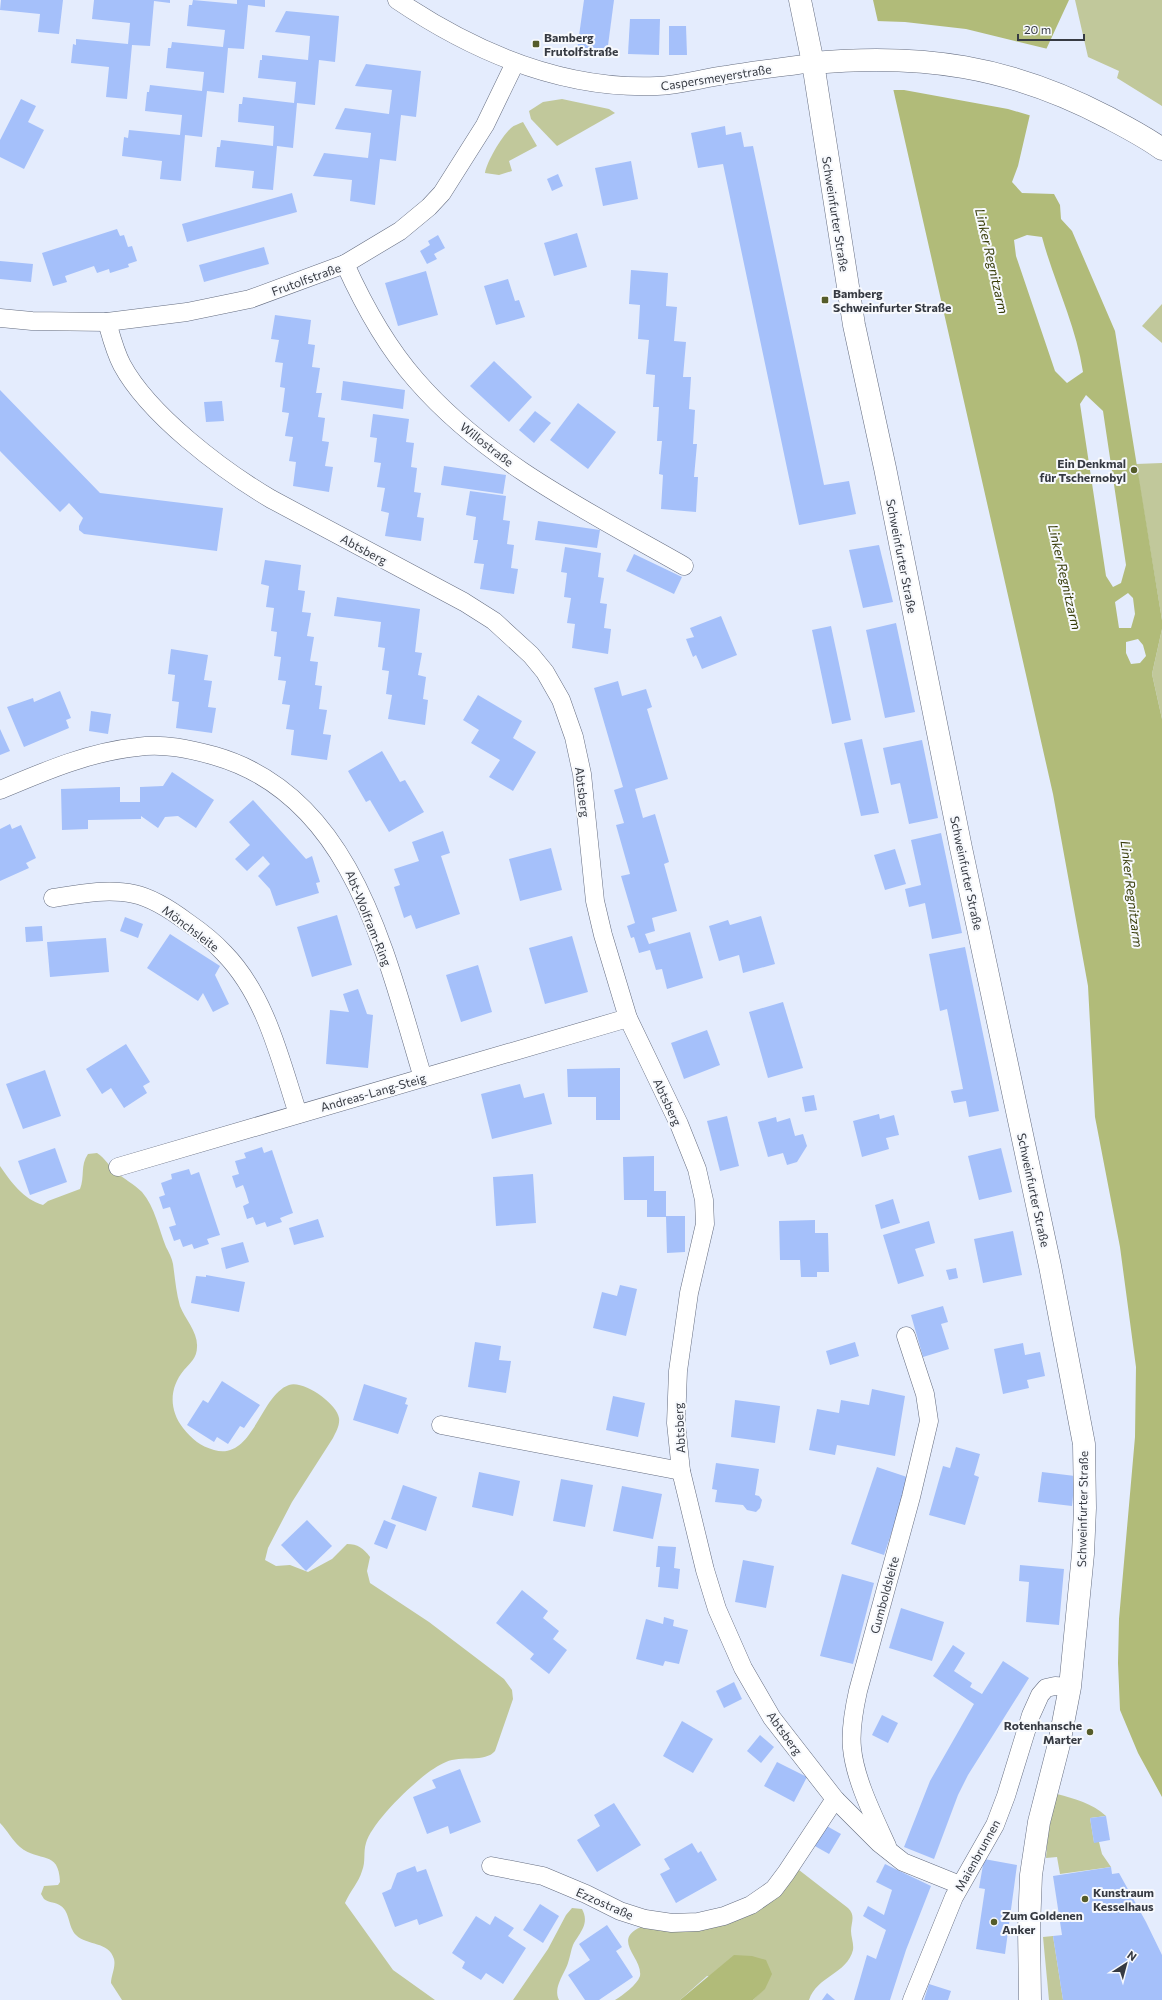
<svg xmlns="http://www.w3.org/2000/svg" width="1162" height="2000" font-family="Commissioner,sans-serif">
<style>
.green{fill:#c1c89b}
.water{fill:#b1bb79;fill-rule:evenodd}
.pier{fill:#e4ecfd}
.building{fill:#a5c0fa}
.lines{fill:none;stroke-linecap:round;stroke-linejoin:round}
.street-casing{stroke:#656d80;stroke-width:19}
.secondary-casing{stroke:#656d80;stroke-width:23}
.street{stroke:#fff;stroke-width:18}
.secondary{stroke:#fff;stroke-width:22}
.poi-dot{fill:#555c2a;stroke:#f7f9fd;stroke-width:1.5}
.labels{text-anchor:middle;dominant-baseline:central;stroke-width:4;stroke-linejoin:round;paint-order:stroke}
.poi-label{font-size:12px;font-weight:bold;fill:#363a42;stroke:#f7f9fd;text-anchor:start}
.street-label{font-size:12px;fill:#363a42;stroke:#f7f9fd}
.water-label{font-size:13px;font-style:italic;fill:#383d0a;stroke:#f7f9fd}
</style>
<rect width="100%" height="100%" fill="#e4ecfd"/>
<g class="green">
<path d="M1075,0H1162V106L1117,78L1119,71L1088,57Z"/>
<path d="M562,99L609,109L615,113L557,146L531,119L529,111L543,102Z"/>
<path d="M523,122L537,146L509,161L512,171L499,175L485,173C487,161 502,136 511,128C514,125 519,124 523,122Z"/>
<path d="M1162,304V343L1142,326Z"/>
<path d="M1162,463V620L1136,464Z"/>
<path d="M1162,629V719L1152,674Z"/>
<path d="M97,1153C105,1158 109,1166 116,1172C124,1179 134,1184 142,1192C155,1207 159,1230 166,1247C169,1253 172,1258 173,1264C175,1278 176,1292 180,1306C185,1319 198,1332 197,1347C197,1358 190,1363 184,1370C169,1388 169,1410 183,1428C192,1439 200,1446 214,1450C253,1461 260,1395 289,1385C304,1380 337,1404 339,1418C340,1425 336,1432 333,1438L292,1502L268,1548L265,1560L276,1566L290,1565L308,1572L332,1559L347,1544C358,1544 363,1548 370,1557L367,1571L370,1583L429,1622L504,1679L512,1690L513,1699L495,1751C485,1763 461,1755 446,1762C424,1770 372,1821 366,1843C363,1852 366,1862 362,1871C359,1882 350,1891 345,1903L393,1970L435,2000H122L111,1983C111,1976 116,1967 114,1959C109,1941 87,1946 76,1935C68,1927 70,1912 61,1906C56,1902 49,1903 44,1899L41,1894L44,1886L58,1885L60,1882C59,1849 39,1863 20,1847C12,1840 7,1830 0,1823V1166C11,1182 23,1199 43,1205L48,1201L80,1189C85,1177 80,1165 88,1154Z"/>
<path d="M1057,1794C1075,1799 1092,1803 1106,1816L1090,1818L1094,1842H1099L1102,1854L1111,1867L1060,1874L1057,1857L1046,1858L1048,1832Z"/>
<path d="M793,1869L799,1870L848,1908C856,1916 851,1922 851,1931C851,1937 854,1944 853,1950C847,1974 817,1976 809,2000H753L765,1988L707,1976L680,2000H615C623,1995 637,1985 640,1976C643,1958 611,1940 641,1927H700Z"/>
<path d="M572,1908L582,1909C590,1924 580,1932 573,1945C571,1950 570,1957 568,1963C564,1975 553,1987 559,2000H513L548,1949L566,1915Z"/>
<path d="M1053,1936L1063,2000H1049L1043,1937Z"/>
</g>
<g class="water">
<path d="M873,0H1069L1044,54L1018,166L1012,182L1022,193L1054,194L1060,205L1061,219L1072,231L1115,331L1162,620V629L1152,674L1162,719V1797L1138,1753L1120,1710L1118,1663L1119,1619L1135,1437L1136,1367L1120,1247L1095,1117L1088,986L1053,794ZM1027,235L1042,237C1054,282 1076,325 1083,372L1067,383L1055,371L1016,256L1014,240ZM1086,395L1103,411L1126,565L1121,583L1113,587L1106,576L1080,404ZM1128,593L1133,598L1135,614L1131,628H1119L1115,602ZM1138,639L1143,645L1146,656L1140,663L1131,664L1126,653V642Z"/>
<path d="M734,1955L752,1956L766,1960L772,1974L765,1989L753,2000H680Z"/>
</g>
<path class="pier" d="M876,21L905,22L966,29L1048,49L1032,116L1008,109L904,90H892Z"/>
<g class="building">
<path d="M1,0H63L59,34L38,32L40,14L0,10Z"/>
<path d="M94,0H170V3L154,1L150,46L132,45L127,99L106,97L109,67L71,63L73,44L76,45V39L128,44L130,23L92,19Z"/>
<path d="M193,0L237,4V0H265V7L248,5L244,49L228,48L224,93L207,91L202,137L185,135L181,181L160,179L162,161L122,156L124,137L128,138L129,130L180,135L182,115L145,111L147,92H149L150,85L202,91L204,72L166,68L168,48H171L172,42L223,47L225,30L187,26L189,5H192Z"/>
<path d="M584,0H614L607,53L577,50Z"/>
<path d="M286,11L339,16L335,62L319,60L315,105L297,103L293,148L277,146L273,190L252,188L254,171L215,167L217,147H220L221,140L273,146L274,126L238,122L239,104H242L243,97L294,103L296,82L258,78L260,60H262V55L308,60L310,36L275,32Z"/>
<path d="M630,19H660L659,55L628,54Z"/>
<path d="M669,26H686L687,55H669Z"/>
<path d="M366,64L421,71L416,117L401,115L396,161L380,159L375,205L350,201L352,180L313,176L324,153L368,158L371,133L335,129L345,108L389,114L392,90L355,86Z"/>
<path d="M21,99L36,106L28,122L44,130L24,169L0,157V140Z"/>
<path d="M725,126L726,135L741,132L744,147L753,146L824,485L849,481L856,514L799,525L723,164L698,168L691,133Z"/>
<path d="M631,161L638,199L603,206L595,168Z"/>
<path d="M558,174L563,186L552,191L547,179Z"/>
<path d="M292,193L297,212L187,242L182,224Z"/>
<path d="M117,229L120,236L124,235L128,247L132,246L137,261L128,264L129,267L110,273L109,269L97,273L94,266L65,276L67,282L53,286L42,253Z"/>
<path d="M577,233L587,267L554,276L544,243Z"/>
<path d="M438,235L445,248L434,254L437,259L427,264L420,251L430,245L428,241Z"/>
<path d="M264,247L269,264L204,282L199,265Z"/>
<path d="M0,261L33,264L31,282L0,279Z"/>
<path d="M631,270L668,273L666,306L677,307L674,341L686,342L683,377H691L689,409L695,410L693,444H697L694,477H698L696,512L661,509L663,475L659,474L662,441H657L659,407H653L655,375L646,374L649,340L638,339L640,305L629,304Z"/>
<path d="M426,271L438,315L398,326L385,283Z"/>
<path d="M508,279L515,301L519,300L525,317L496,325L484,286Z"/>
<path d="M275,315L311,320L308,344L315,345L312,367L320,368L316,393H322L318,417L325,418L322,441L329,442L325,466L333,467L329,492L293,486L296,462L289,461L293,437L285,436L289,413L282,412L285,388L280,387L283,363L275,362L279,340L271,339Z"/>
<path d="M494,361L532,397L509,422L470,386Z"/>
<path d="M343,381L405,390L403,409L341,400Z"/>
<path d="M0,390L100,493L223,508L217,551L84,534L79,530V526L83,518L69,503L60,512L0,451Z"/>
<path d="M222,401L224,421L206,422L204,402Z"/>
<path d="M578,403L616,432L588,469L550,440Z"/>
<path d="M535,411L551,423L534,443L519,430Z"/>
<path d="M373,414L409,419L406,442L414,443L411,467L417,468L414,492L421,493L417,517L424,518L421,541L385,536L389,513L381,511L385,488L377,487L381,463L374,462L377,438L370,437Z"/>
<path d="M444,466L506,475L503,494L441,485Z"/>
<path d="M470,491L506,496L503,520L510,521L507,544L514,545L511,568L518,569L514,594L480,589L484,564L474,563L478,540H473L476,517L466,515Z"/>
<path d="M538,521L600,530L597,548L535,540Z"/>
<path d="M879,545L893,602L863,608L849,550Z"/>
<path d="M565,547L601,553L598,577L604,578L600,603L607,604L604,628L611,629L608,654L572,648L575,624L567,623L571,598L564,597L567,573L561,572Z"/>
<path d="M634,554L682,577L674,594L626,571Z"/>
<path d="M265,560L301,565L298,590L305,591L302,612L311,613L307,636L314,637L310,661L318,662L315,685L322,686L319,709L327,710L323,734L331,735L327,760L291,755L294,730L286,729L290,705L282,704L286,681L278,680L281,657L274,656L277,632L271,631L274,608L266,607L269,586L261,584Z"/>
<path d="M337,597L420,609L415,652L422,653L418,675L426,677L423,699L428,700L425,725L388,719L392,695L386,694L389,671L382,670L385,648L378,647L381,622L334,616Z"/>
<path d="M721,616L737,655L702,669L696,655L693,657L686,639L694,637L690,628Z"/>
<path d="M896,623L915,712L885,718L866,630Z"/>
<path d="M831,626L851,720L832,724L812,630Z"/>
<path d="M171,649L208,655L204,680L212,681L208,707L216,708L212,733L176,728L179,702L172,701L175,675L168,674Z"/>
<path d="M618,681L622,696L646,689L652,707L647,709L668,779L635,789L643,818L655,814L669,862L664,864L677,911L652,918L655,931L645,934L649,944L690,932L703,978L667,989L662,969L656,970L650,950L639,953L634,937L631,938L627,926L635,923L621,876L630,874L616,825L624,823L614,790L623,787L594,688Z"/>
<path d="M60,691L71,718L66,720L69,728L24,747L7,707L33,698L34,702Z"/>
<path d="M478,695L522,721L513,738L536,752L513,791L489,777L500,760L471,743L479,730L463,720Z"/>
<path d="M91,711L111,714L108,734L89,731Z"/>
<path d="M0,729L10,751L0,755Z"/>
<path d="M862,739L879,813L861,816L844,743Z"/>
<path d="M922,740L938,818L909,824L900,783L891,785L883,748Z"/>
<path d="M382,751L400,782L405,780L424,812L389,832L370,800L366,802L348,771Z"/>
<path d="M172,772L214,800L196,828L178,816L165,817L158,828L141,816V819L88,820V829L62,830L61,789L120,787V802H140V787L163,786Z"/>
<path d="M253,800L306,859L312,856L320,882L316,883L319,893L276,906L270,889L258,876L270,864L263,856L247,871L235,859L250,845L229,822Z"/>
<path d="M10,824L12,829L21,825L36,858L26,863L29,868L0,881V829Z"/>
<path d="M443,831L450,853L441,856L460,914L416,929L411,915L404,918L394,887L400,885L394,869L419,861L412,842Z"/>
<path d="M941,833L962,933L932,939L925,903L909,907L905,889L921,885L911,840Z"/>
<path d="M551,848L562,890L520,901L509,859Z"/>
<path d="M895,849L906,884L885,890L874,855Z"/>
<path d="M337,915L352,965L312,977L297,927Z"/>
<path d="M761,916L775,964L743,973L739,955L719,961L709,926L728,920L730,925Z"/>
<path d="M125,917L143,924L138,938L120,931Z"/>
<path d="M42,926L43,941L26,942L25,927Z"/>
<path d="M170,934L220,966L215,975L229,1004L213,1012L203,993L198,1001L147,968Z"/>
<path d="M572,936L588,992L545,1004L529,948Z"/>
<path d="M106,938L109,972L50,977L47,942Z"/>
<path d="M965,947L999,1111L969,1117L966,1101L954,1103L951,1091L963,1089L947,1009L940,1011L929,954Z"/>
<path d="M478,965L492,1012L461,1022L446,975Z"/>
<path d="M358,989L367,1014L373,1015L368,1068L326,1064L330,1010L349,1012L343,994Z"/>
<path d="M783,1002L803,1068L768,1078L749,1012Z"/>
<path d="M707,1030L720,1065L684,1079L671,1043Z"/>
<path d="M126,1044L150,1082L143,1086L147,1093L124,1108L111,1088L102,1094L86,1069Z"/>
<path d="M620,1068V1120H596V1097H568L567,1069Z"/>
<path d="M45,1070L61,1116L23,1129L6,1084Z"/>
<path d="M520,1084L524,1098L544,1093L552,1124L492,1139L481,1094Z"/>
<path d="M814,1095L817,1110L805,1112L802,1097Z"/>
<path d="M879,1114L880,1119L894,1115L899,1135L886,1138L889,1149L862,1157L853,1121Z"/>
<path d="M727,1116L739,1166L720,1171L707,1121Z"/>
<path d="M776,1117L777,1122L790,1118L795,1136L803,1134L807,1146L797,1162L787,1165L783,1153L768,1157L758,1122Z"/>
<path d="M262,1147L264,1153L272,1150L293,1213L280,1218L282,1222L267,1227L265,1222L256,1225L253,1217L247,1219L243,1206L249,1203L246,1193L243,1185L236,1188L232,1176L239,1174L235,1161L246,1158L244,1153Z"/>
<path d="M55,1148L67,1182L30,1195L18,1161Z"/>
<path d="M1001,1148L1012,1192L979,1200L968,1156Z"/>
<path d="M654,1156V1191H666V1216H685V1252L667,1253L666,1217H647V1200H624L623,1157Z"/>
<path d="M189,1169L191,1175L199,1172L220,1235L207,1239L209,1244L194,1249L192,1244L183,1247L180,1239L174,1241L169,1227L176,1225L170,1207L163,1209L159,1197L165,1195L161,1183L172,1179L171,1174Z"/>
<path d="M533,1174L536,1223L496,1226L493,1177Z"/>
<path d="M893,1199L900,1223L881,1229L875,1205Z"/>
<path d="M318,1219L324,1237L294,1245L289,1228Z"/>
<path d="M815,1220V1233H828L829,1272H817V1277H801L800,1260H780L779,1221Z"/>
<path d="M929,1221L935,1243L915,1249L924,1276L898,1284L883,1235Z"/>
<path d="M1013,1231L1022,1275L983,1283L974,1239Z"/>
<path d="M243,1242L249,1262L226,1269L221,1248Z"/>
<path d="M956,1268L958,1278L949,1280L946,1270Z"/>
<path d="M206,1275L245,1282L239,1312L191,1303L196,1276L206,1277Z"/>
<path d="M620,1285L637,1289L626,1336L593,1328L602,1292L617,1296Z"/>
<path d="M943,1306L948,1322L941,1324L949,1349L923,1357L911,1315Z"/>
<path d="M475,1342L501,1346L499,1360L511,1361L506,1393L468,1387Z"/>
<path d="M855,1342L859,1356L830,1365L826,1351Z"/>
<path d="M1023,1343L1025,1355L1040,1352L1045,1376L1027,1380L1029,1388L1003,1394L994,1349Z"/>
<path d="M222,1381L260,1405L244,1428L240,1426L228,1444L217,1437L214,1442L187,1425L203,1400L208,1403Z"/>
<path d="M364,1384L407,1398L405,1404L408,1405L398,1434L353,1420Z"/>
<path d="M872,1389L905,1396L895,1456L837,1445L835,1455L809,1450L817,1409L839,1413L841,1400L869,1405Z"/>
<path d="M613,1396L645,1403L638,1437L606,1430Z"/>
<path d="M735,1400L780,1406L775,1443L731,1437Z"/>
<path d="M956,1447L980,1454L974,1475L979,1477L965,1525L929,1515L943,1466L950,1468Z"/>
<path d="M716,1463L759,1469L755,1495L759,1496L762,1500L760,1508L756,1512L747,1510L743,1505L715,1502L717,1490L712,1489Z"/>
<path d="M877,1467L910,1478L884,1555L851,1544Z"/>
<path d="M479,1472L520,1481L513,1516L472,1507Z"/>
<path d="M1042,1472L1075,1476L1072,1506L1038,1502Z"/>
<path d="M561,1479L593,1485L585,1527L553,1521Z"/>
<path d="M403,1485L437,1497L426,1531L391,1519Z"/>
<path d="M622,1486L662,1494L653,1539L613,1531Z"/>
<path d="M307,1520L332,1546L306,1571L281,1545Z"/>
<path d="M384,1520L396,1525L387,1549L374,1544Z"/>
<path d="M658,1546L676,1547L674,1568L680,1569L678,1589L658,1587L660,1567H656Z"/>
<path d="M743,1560L774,1566L766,1608L735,1602Z"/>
<path d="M1020,1565L1064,1569L1059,1625L1026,1622L1029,1582L1019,1581Z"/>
<path d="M842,1574L874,1583L853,1664L820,1656Z"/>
<path d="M522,1590L548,1611L543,1618L559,1631L553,1639L567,1650L549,1674L530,1659L534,1654L496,1623Z"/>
<path d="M901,1608L944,1622L932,1661L889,1648Z"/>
<path d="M664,1617L674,1620L673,1626L688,1630L679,1664L665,1661L663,1666L636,1659L646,1619L663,1624Z"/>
<path d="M953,1645L965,1653L954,1671L972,1683L970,1687L982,1694L1003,1661L1029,1678L968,1775L958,1795L934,1859L904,1847L930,1781L974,1704L933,1676Z"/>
<path d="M734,1682L742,1699L724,1708L716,1691Z"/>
<path d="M882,1715L898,1723L888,1743L872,1735Z"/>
<path d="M682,1721L713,1739L693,1773L663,1756Z"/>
<path d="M760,1735L774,1747L761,1763L747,1751Z"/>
<path d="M777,1762L807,1777L794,1802L764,1786Z"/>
<path d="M460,1769L481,1822L450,1834L448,1826L427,1834L413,1797L436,1788L432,1780Z"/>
<path d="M614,1803L641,1845L597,1872L577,1840L600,1826L594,1815Z"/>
<path d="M1106,1816L1110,1840L1094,1843L1090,1818Z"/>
<path d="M825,1825L841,1834L829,1854L813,1845Z"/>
<path d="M692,1843L698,1853L701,1851L717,1880L676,1903L660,1874L670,1869L664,1859Z"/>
<path d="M984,1859L1017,1865L1005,1954L976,1949L985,1889L979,1888Z"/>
<path d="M885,1864L931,1886L906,1950L890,2000H854L867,1955L876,1959L886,1930L863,1916L868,1906L884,1915L892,1890L876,1882Z"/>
<path d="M415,1866L417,1872L426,1869L443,1916L419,1925L417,1919L395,1927L382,1893L391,1889L397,1873Z"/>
<path d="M1111,1867L1112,1874L1119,1873L1146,1922L1162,1955V2000H1063L1053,1936L1062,1935L1053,1876Z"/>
<path d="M540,1904L559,1916L543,1943L523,1930Z"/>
<path d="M476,1916L490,1925L495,1916L514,1928L508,1936L526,1948L503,1984L486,1973L481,1980L462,1968L465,1962L452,1953Z"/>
<path d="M607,1925L622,1947L616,1951L633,1977L599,2000H585L568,1975L590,1960L579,1944Z"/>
<path d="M929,1984L951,1991L948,2000H924Z"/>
<path d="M827,1993L835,2000H822Z"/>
</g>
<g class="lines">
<defs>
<g id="street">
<path d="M397,0C474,52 562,90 657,86C681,85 703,78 726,75C755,70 784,67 813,63"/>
<path d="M345,264C364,306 386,346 416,380C488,463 591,513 684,566"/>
<path d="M0,318L32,321L107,322L187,312L250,299L345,264L400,231L429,207L442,193L485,125L515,63"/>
<path d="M107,322C111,336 115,352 122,365C149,415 222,470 271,499L464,602L494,621L531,655L545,672L561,700L574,737L582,774L595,901L603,935L628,1018L679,1124L697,1169L704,1200L705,1224L689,1293L678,1371L676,1423L681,1471L705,1570L717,1609L743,1668L772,1718L835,1799L879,1843L903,1862L960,1885"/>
<path d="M0,790C45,771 89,752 137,747C163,743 190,749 215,756C354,796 386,957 423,1078"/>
<path d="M53,898C78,894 108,888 134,894C153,898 171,910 187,922C200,931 213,941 224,953C266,996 280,1059 298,1114"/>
<path d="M118,1167L628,1018"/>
<path d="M441,1425L681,1471"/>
<path d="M887,1846C874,1817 855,1780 852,1748C850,1729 854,1709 858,1691L911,1497L929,1421L925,1394L906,1336"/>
<path d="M491,1866L543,1876L586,1894L620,1911L645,1919L672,1923L698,1922L724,1916L751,1905L774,1889L786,1873L835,1799"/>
<path d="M912,2000L954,1897L995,1825L1006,1796L1031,1715L1040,1695L1046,1688L1055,1686L1070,1687"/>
</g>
<g id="secondary">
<path d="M800,0L813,63L854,325L885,468L961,848L1050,1266L1084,1444L1085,1508L1083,1554L1070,1687L1059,1744L1039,1822L1031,1875L1029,1928L1030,2000"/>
<path d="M813,63C921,53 1010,66 1107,117C1126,127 1144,136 1162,149"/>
</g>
</defs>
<use href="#street" class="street-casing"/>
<use href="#secondary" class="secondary-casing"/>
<use href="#street" class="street"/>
<use href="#secondary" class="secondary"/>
</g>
<g class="poi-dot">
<rect x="532" y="40" width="8" height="8" rx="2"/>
<rect x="821" y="296" width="8" height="8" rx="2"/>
<circle cx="1134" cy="470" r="4"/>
<circle cx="1090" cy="1732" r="4"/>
<circle cx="1085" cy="1899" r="4"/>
<circle cx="994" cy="1922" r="4"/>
</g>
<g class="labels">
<g class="poi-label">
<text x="544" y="37">Bamberg<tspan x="544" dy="14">Frutolfstraße</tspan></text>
<text x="833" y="293">Bamberg<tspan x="833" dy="14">Schweinfurter Straße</tspan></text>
<text x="1126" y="463" text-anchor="end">Ein Denkmal<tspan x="1126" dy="14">für Tschernobyl</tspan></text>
<text x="1082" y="1725" text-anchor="end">Rotenhansche<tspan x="1082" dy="14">Marter</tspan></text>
<text x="1093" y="1892">Kunstraum<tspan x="1093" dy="14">Kesselhaus</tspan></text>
<text x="1002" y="1915">Zum Goldenen<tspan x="1002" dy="14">Anker</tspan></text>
</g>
<g class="street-label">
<text transform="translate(716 77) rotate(-9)">Caspersmeyerstraße</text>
<text transform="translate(836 214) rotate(81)">Schweinfurter Straße</text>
<text transform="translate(306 279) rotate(-20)">Frutolfstraße</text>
<text transform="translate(487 444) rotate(38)">Willostraße</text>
<text transform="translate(364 549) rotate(28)">Abtsberg</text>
<text transform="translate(902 556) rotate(79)">Schweinfurter Straße</text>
<text transform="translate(583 792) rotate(83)">Abtsberg</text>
<text transform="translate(967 873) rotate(78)">Schweinfurter Straße</text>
<text transform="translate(369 918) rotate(68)">Abt-Wolfram-Ring</text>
<text transform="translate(191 928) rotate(37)">Mönchsleite</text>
<text transform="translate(373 1092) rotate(-16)">Andreas-Lang-Steig</text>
<text transform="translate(668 1102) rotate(65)">Abtsberg</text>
<text transform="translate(1034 1190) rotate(78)">Schweinfurter Straße</text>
<text transform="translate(679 1428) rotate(-93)">Abtsberg</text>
<text transform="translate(1082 1509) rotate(-89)">Schweinfurter Straße</text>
<text transform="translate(884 1595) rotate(-75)">Gumboldsleite</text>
<text transform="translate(785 1733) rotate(54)">Abtsberg</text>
<text transform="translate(977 1855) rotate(-61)">Maienbrunnen</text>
<text transform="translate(605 1903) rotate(24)">Ezzostraße</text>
</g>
<g class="water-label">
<text transform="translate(992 261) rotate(77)">Linker Regnitzarm</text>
<text transform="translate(1065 577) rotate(77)">Linker Regnitzarm</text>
<text transform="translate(1132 894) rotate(83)">Linker Regnitzarm</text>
</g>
</g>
<g transform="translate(1126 1964) rotate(36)" stroke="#f7f9fd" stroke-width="3" paint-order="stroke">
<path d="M0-3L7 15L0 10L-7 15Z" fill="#363a42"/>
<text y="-6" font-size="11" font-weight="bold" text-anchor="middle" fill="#363a42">N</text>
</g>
<path d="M1018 34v6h66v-6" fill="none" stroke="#363a42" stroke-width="2"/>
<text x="1024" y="34" font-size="12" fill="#363a42" stroke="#f7f9fd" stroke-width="3" paint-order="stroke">20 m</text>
</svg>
